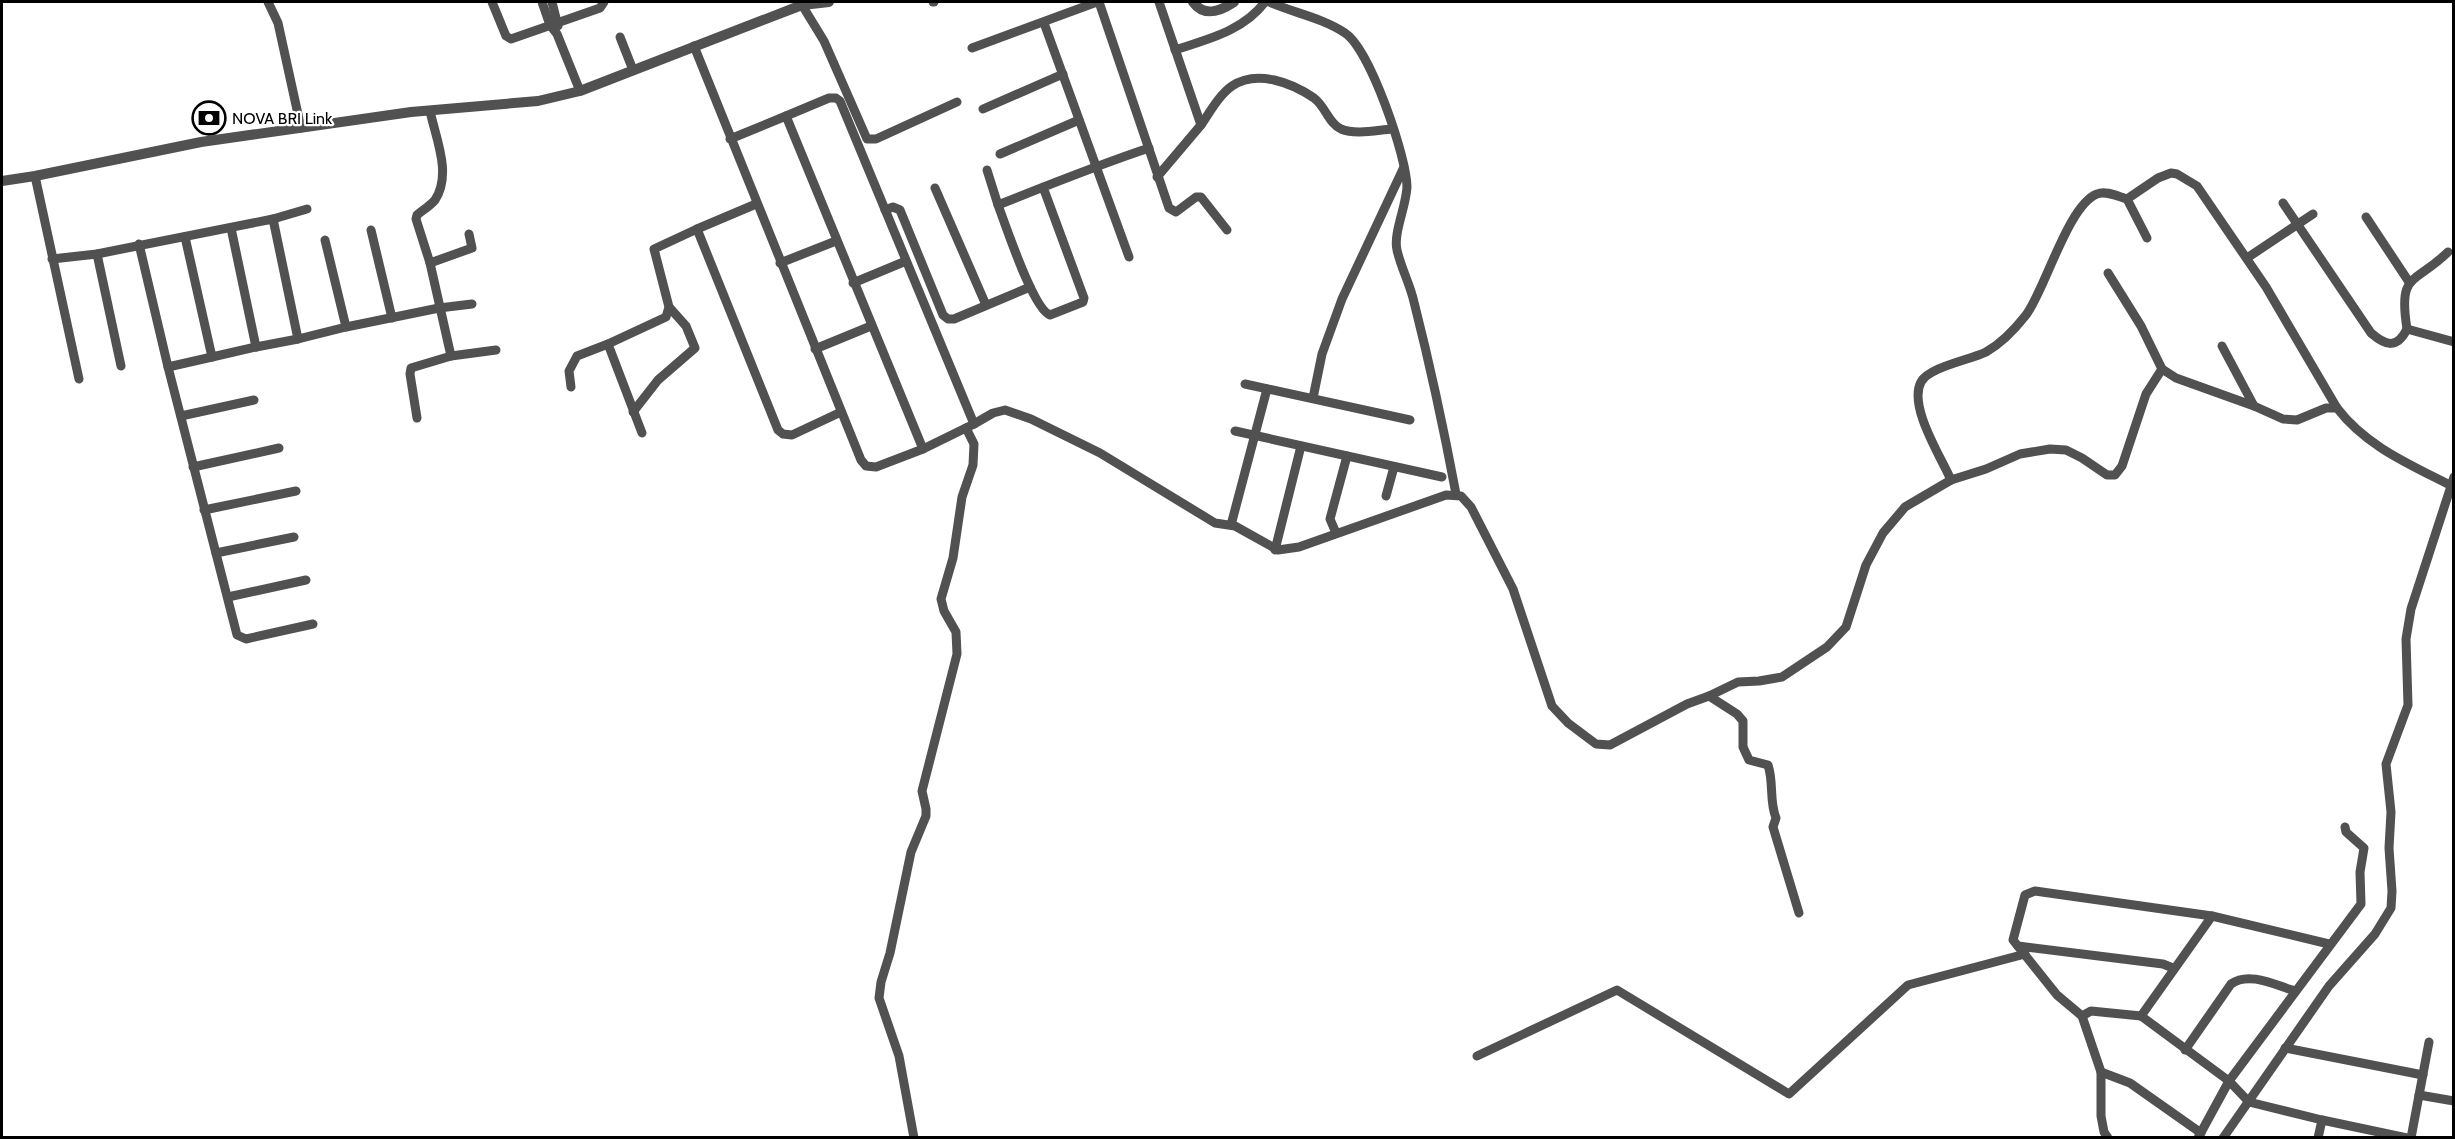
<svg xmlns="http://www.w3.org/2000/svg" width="2455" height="1139" font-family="Cabin,sans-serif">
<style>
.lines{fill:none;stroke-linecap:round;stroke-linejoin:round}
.minor{stroke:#515151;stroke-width:9}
.tertiary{stroke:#515151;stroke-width:10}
.labels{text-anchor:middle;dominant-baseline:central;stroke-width:4.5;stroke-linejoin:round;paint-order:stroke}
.poi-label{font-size:16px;fill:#000;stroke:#fff;text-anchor:start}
</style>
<rect width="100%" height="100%" fill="#fff"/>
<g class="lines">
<g class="minor">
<path d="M268,2L278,23L301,128"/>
<path d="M492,2L506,36L511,39L600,8L604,2"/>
<path d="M542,2L550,25L557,34L580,91"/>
<path d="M552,2L558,26"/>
<path d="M933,2H934"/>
<path d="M1099,2L1169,208L1176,212L1196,197H1201L1227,230"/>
<path d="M1269,2C1294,13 1323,18 1345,33C1370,49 1407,158 1407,187C1406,207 1393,234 1397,250C1401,268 1410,284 1414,302C1430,365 1444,430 1456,494"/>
<path d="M802,5L824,41L867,139H876L957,102"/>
<path d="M1044,23L1129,257"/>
<path d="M620,37L633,70"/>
<path d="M694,46L861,460L866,466L876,467L923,449L786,116L730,139"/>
<path d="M972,48L1097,2"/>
<path d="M1175,50C1208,39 1243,31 1265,2"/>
<path d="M983,109L1063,74"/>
<path d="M786,116L829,98H836L840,101L974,424L923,449"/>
<path d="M1201,125C1210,112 1219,95 1232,86C1257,69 1292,83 1314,98C1326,107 1328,123 1341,129C1356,135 1377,130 1392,129"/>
<path d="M1000,154L1079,120"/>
<path d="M987,170L998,205"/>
<path d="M35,176L79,379"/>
<path d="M1157,177L1201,125L1159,2"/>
<path d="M1043,187L1084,298L1083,302L1050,315C1033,309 1006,226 998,205C1048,185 1098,165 1149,148"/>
<path d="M935,188L986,305"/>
<path d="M2127,199L2147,238"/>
<path d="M2283,203L2371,333C2386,346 2397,349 2407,329L2454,342"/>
<path d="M885,210L893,207L900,210L943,315L948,319H954L1030,287"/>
<path d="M2366,217L2409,282"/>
<path d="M273,219L307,209"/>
<path d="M697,229L756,204"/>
<path d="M371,230L392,318"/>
<path d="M185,237L212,357L256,347"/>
<path d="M139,244L168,367L212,357"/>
<path d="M97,254L121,366"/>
<path d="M2247,258L2313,214"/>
<path d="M52,259L97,254L273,219L298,339L256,347L231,228"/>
<path d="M430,263L472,248L469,234"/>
<path d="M780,263L836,241"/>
<path d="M2108,273L2141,326L2162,369"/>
<path d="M853,283L906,261"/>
<path d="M346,327L439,308L472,304"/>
<path d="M2407,329C2398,272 2414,285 2448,252"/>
<path d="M298,339L346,327L325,240"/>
<path d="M2222,346L2254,406"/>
<path d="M815,349L871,326"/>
<path d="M451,356L496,350"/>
<path d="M168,367L237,635L246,639L313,624"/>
<path d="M1245,384L1410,420"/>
<path d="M571,387L569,371L577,356L608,344"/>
<path d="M1313,398L1322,354L1342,299L1404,167"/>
<path d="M633,412L658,380L695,348L686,326L669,307"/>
<path d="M181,416L254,400"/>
<path d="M417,418L410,374L411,368L451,356L430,263L416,219L417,215C423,210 430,206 435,200C452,174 436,139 430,111"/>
<path d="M974,424L993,413L1005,410L1031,419L1100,453L1215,523L1235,526L1278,550L1299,547L1446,495L1461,496L1471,507L1513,589L1552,706L1568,723L1596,744L1610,745L1687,704L1709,696L1737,714L1743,721V747L1749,760L1768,765C1774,783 1769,801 1776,818L1773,827L1799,913"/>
<path d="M1235,431L1442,477"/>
<path d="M642,433L608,344L666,317L669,307L654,249L697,229L778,430L783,434L792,435L841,412"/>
<path d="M193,467L279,448"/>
<path d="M1951,480C1941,457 1908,406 1921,382C1929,367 1970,360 1986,352C2002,343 2015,329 2026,315C2045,290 2068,205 2097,194C2106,190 2119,197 2127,199L2158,178L2171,173L2177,174L2197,186L2266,287L2337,408C2366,446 2409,464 2450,485"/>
<path d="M1386,496L1394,467"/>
<path d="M204,510L296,491"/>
<path d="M1231,525L1267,389"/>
<path d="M1336,533L1330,519L1347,456"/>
<path d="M1275,550L1301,446"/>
<path d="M216,553L294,537"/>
<path d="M228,597L306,580"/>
<path d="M1709,696L1738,682L1759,681L1782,677L1827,647L1846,627L1866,565L1883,533L1905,507L1951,480L1986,469L2020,454L2050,449L2066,450L2082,458L2107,475H2115L2122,466L2146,394L2162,369L2176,378L2254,406L2283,419L2297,420L2326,408H2337"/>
<path d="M2018,946L2163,964L2173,968"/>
<path d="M2082,1016L2091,1011L2141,1016L2229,1081L2249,1102L2322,1120L2407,1138"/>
<path d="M2141,1016L2212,916"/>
<path d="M2285,1048L2423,1075"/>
<path d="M2185,1050L2231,984C2249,971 2275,985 2295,991"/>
<path d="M1477,1056L1617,990L1789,1094L1908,985L2025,954"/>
<path d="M2101,1072L2130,1083L2201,1133"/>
<path d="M2419,1095L2454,1101"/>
<path d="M914,1138L899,1056L879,998L881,982L890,953L911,852L926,816V809L922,791L957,654L956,632L944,611L941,599L953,558L962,497L973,465L974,444L966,428"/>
<path d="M2108,1138L2104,1132L2101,1116V1072L2082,1016L2057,995L2013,940L2025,895L2035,891L2212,916L2329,944"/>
<path d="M2198,1138L2229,1081L2361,904L2360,872L2364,848L2346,832L2345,827"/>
<path d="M2223,1138L2329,986L2375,934L2391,908L2392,891L2389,848L2391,812L2386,764L2408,705L2406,639L2411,609L2454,477"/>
<path d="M2318,1138L2322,1120"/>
<path d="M2411,1138L2429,1042"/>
</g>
<g class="tertiary">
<path d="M1193,2C1204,17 1219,12 1234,2"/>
<path d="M2,181L35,176L201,142L411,112L538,101L580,91L802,5L829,2"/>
</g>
</g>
<defs>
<symbol id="bank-ring" viewBox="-11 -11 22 22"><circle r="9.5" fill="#fff" stroke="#000" stroke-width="1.5"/><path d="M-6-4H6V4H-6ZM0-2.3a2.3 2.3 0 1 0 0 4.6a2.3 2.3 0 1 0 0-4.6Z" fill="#000"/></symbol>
</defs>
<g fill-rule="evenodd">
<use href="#bank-ring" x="190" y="99" width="38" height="38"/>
</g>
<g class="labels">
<g class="poi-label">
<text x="232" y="118">NOVA BRI Link</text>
</g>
</g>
<rect width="2455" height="1139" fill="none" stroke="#000000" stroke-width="6"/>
</svg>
